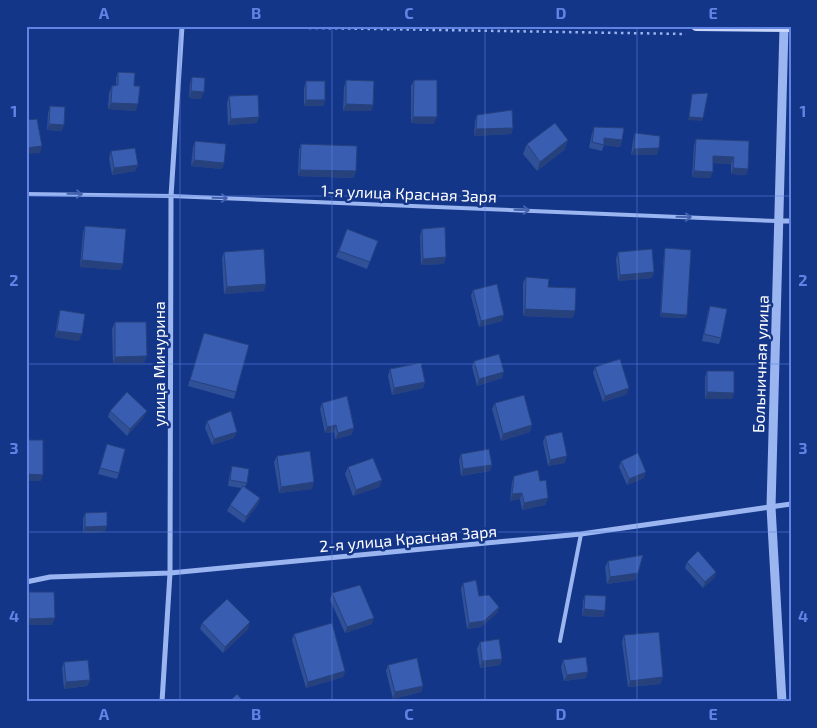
<svg xmlns="http://www.w3.org/2000/svg" width="817" height="728" font-family="'Exo 2',sans-serif">
<style>
.lines{fill:none;stroke-linecap:round;stroke-linejoin:round}
.path{stroke:#9ab5f0;stroke-width:2.5;stroke-dasharray:2.5 4;stroke-linecap:butt}
.service{stroke:#9ab5f0;stroke-width:4}
.minor{stroke:#9ab5f0;stroke-width:5}
.tertiary{stroke:#9ab5f0;stroke-width:9}
.secondary{stroke:#c8d7fb;stroke-width:10}
.wall{fill:#305098}
.shaded-wall{fill:#27417c}
.building{fill:#385db1;stroke:#27417c}
.oneway{stroke:#4362ad}
.grid{fill:none;stroke:#6183e4;stroke-width:1;stroke-opacity:0.55}
.labels{text-anchor:middle;dominant-baseline:central;stroke-width:5;stroke-linejoin:round;paint-order:stroke}
.street-label{font-size:16px;fill:#fff;stroke:#143689}
.neatline{fill:none;stroke:#6183e4;stroke-width:2}
.grid-label{font-size:16px;text-anchor:middle;font-weight:bold;fill:#6183e4}
</style>
<rect width="100%" height="100%" fill="#143689"/>
<g class="lines">
<path class="path" d="M192,26L686,34"/>
<g class="service">
<path d="M26,194L171,196L777,221"/>
<path d="M560,641L581,534"/>
</g>
<g class="minor">
<path d="M779,221H791"/>
<path d="M26,582L50,577L170,573L581,534L791,504"/>
<path d="M162,702L170,573L171,196L182,26"/>
</g>
<path class="tertiary" d="M782,702L771,507L784,27"/>
<path class="secondary" d="M696,26L791,27"/>
</g>
<g class="wall">
<path d="M118,72L134,86L136,111L108,109L109,93L112,86L116,85V78Z"/>
<path d="M192,77L201,99L189,98L190,83Z"/>
<path d="M346,80L373,105L371,111H343L344,87Z"/>
<path d="M414,80L434,124L411,123V86Z"/>
<path d="M306,81L325,100L323,106H304V88Z"/>
<path d="M229,96L257,123L228,125L227,103Z"/>
<path d="M50,106L62,131L47,130L48,113Z"/>
<path d="M477,115L513,128L511,134L474,136L475,121Z"/>
<path d="M594,127L622,140L620,147L604,145L602,151L589,148L592,133Z"/>
<path d="M635,133L657,155H631L633,140Z"/>
<path d="M696,139L749,141L748,169L746,175L731,174V164L713,163L710,178L692,177L694,145Z"/>
<path d="M195,141L224,163L222,169L191,166L193,147Z"/>
<path d="M301,144L356,171L353,178L298,176L299,150Z"/>
<path d="M527,144L565,149L537,171L523,154Z"/>
<path d="M111,151L138,165L135,171L112,175L109,158Z"/>
<path d="M85,226L123,264L120,270L80,267L83,232Z"/>
<path d="M347,229L378,241L367,269L336,257Z"/>
<path d="M422,229L444,264L421,265L420,235Z"/>
<path d="M665,248L685,318L660,317L664,252Z"/>
<path d="M224,252L264,291L224,294L222,258Z"/>
<path d="M618,252L652,278L618,281L616,259Z"/>
<path d="M526,277L548,287L573,318L523,316V283Z"/>
<path d="M473,290L502,321L479,327L471,296Z"/>
<path d="M710,306L721,338L719,344L702,341L708,312Z"/>
<path d="M60,310L79,341L55,337L58,317Z"/>
<path d="M115,322L144,363H113L112,329Z"/>
<path d="M204,333L236,392L234,399L188,386Z"/>
<path d="M474,361L502,378L477,386L472,367Z"/>
<path d="M595,367L627,394L603,402L593,373Z"/>
<path d="M390,369L425,382L423,388L392,395L388,376Z"/>
<path d="M707,371L734,393L732,399H705V377Z"/>
<path d="M322,403L354,428L351,435L335,439L334,432L325,433L320,409Z"/>
<path d="M495,403L530,432L501,441L492,409Z"/>
<path d="M110,411L144,417L127,436L108,417Z"/>
<path d="M207,421L234,438L212,445L205,428Z"/>
<path d="M545,436L565,463L548,466L543,442Z"/>
<path d="M107,444L119,473L117,479L98,474Z"/>
<path d="M461,454L490,471L461,476L459,460Z"/>
<path d="M277,456L312,489L279,493L274,462Z"/>
<path d="M621,461L644,478L627,485L619,467Z"/>
<path d="M232,466L247,483L245,487L260,498L258,504L244,523L227,511L230,505L241,488L228,486L230,473Z"/>
<path d="M348,467L382,480L379,487L353,496L345,474Z"/>
<path d="M514,476L540,481L548,498L545,505L522,510L520,499L510,501L512,482Z"/>
<path d="M85,513L105,532L83,533V519Z"/>
<path d="M608,561L638,573L635,580L607,584L605,567Z"/>
<path d="M687,562L716,572L714,578L703,588L685,568Z"/>
<path d="M463,583L479,596L499,607L497,613L481,627L467,629L461,589Z"/>
<path d="M29,592L52,625H27V599Z"/>
<path d="M332,593L372,624L345,633L330,600Z"/>
<path d="M585,595L605,611L603,617L582,616L583,601Z"/>
<path d="M202,623L248,629L223,653L200,629Z"/>
<path d="M294,634L345,671L343,677L306,688L292,640Z"/>
<path d="M624,635L661,684L628,687L622,642Z"/>
<path d="M480,642L502,659L500,665L480,668L477,649Z"/>
<path d="M563,660L586,678L564,681L561,667Z"/>
<path d="M64,662L90,680L87,686L64,689L62,668Z"/>
<path d="M388,665L423,686L421,692L393,699L386,671Z"/>
</g>
<g class="shaded-wall">
<path d="M191,91L204,92L201,99L189,98Z"/>
<path d="M306,100H325L323,106H304Z"/>
<path d="M111,103L138,104L136,111L108,109Z"/>
<path d="M346,104L373,105L371,111H343Z"/>
<path d="M259,117L257,123L228,125L231,119Z"/>
<path d="M413,117H437L434,124L411,123Z"/>
<path d="M689,117L703,118L702,121L687,120Z"/>
<path d="M49,124L64,125L62,131L47,130Z"/>
<path d="M513,128L511,134L474,136L476,129Z"/>
<path d="M604,138L622,140L620,147L604,145Z"/>
<path d="M568,140L565,149L537,171L540,162Z"/>
<path d="M42,146L40,153L26,154V148Z"/>
<path d="M659,148L657,155H631L634,149Z"/>
<path d="M713,156L734,157L731,164L711,163Z"/>
<path d="M194,160L224,163L222,169L191,166Z"/>
<path d="M138,165L135,171L112,175L114,168Z"/>
<path d="M733,168L748,169L746,175L731,174Z"/>
<path d="M300,170L356,171L353,178L298,176Z"/>
<path d="M694,171L713,172L710,178L692,177Z"/>
<path d="M446,257L444,264L421,265L423,259Z"/>
<path d="M82,260L123,264L120,270L80,267Z"/>
<path d="M654,272L652,278L618,281L620,275Z"/>
<path d="M266,284L264,291L224,294L227,287Z"/>
<path d="M525,309L575,311L573,318L523,316Z"/>
<path d="M661,313L687,315L685,318L660,317Z"/>
<path d="M504,315L502,321L479,327L481,321Z"/>
<path d="M57,331L82,334L79,341L55,337Z"/>
<path d="M147,356L144,363H113L115,357Z"/>
<path d="M504,372L502,378L477,386L479,379Z"/>
<path d="M425,382L423,388L392,395L394,388Z"/>
<path d="M629,388L627,394L603,402L605,396Z"/>
<path d="M707,392L734,393L732,399H705Z"/>
<path d="M147,411L144,417L127,436L130,429Z"/>
<path d="M336,425L334,432L325,433L327,427Z"/>
<path d="M532,425L530,432L501,441L503,434Z"/>
<path d="M354,428L351,435L335,439L338,433Z"/>
<path d="M237,432L234,438L212,445L214,439Z"/>
<path d="M567,456L565,463L548,466L550,460Z"/>
<path d="M492,465L490,471L461,476L463,469Z"/>
<path d="M646,472L644,478L627,485L629,479Z"/>
<path d="M26,474L43,475L41,481H26Z"/>
<path d="M382,480L379,487L353,496L356,490Z"/>
<path d="M314,482L312,489L279,493L281,487Z"/>
<path d="M522,493L520,499L510,501L512,494Z"/>
<path d="M260,498L258,504L244,523L246,517Z"/>
<path d="M548,498L545,505L522,510L524,503Z"/>
<path d="M107,526L105,532L83,533L85,527Z"/>
<path d="M716,572L714,578L703,588L705,582Z"/>
<path d="M638,573L635,580L607,584L610,577Z"/>
<path d="M499,607L497,613L481,627L467,629L469,623Z"/>
<path d="M584,609L605,611L603,617L582,616Z"/>
<path d="M55,618L52,625H27L29,619Z"/>
<path d="M374,618L372,624L345,633L347,627Z"/>
<path d="M250,622L248,629L223,653L225,647Z"/>
<path d="M502,659L500,665L480,668L482,661Z"/>
<path d="M345,671L343,677L306,688L308,682Z"/>
<path d="M588,672L586,678L564,681L567,675Z"/>
<path d="M663,677L661,684L628,687L630,681Z"/>
<path d="M90,680L87,686L64,689L66,682Z"/>
<path d="M423,686L421,692L393,699L395,692Z"/>
</g>
<g class="building">
<path d="M118,72L135,73L134,86H140L138,104L111,103L112,86L118,85Z"/>
<path d="M192,77L205,78L204,92L191,91Z"/>
<path d="M346,80L374,81L373,105L346,104Z"/>
<path d="M414,80H437V117H413Z"/>
<rect x="306" y="81" width="19" height="19"/>
<path d="M708,93L703,118L689,117L692,94Z"/>
<path d="M258,95L259,117L231,119L229,96Z"/>
<path d="M50,106L65,107L64,125L49,124Z"/>
<path d="M512,110L513,128L476,129L477,115Z"/>
<path d="M37,119L42,146L26,148V120Z"/>
<path d="M555,123L568,140L540,162L527,144Z"/>
<path d="M594,127L624,128L622,140L604,138V145L592,142Z"/>
<path d="M635,133L660,136L659,148L634,149Z"/>
<path d="M696,139L749,141L748,169L733,168L734,157L713,156V172L694,171Z"/>
<path d="M195,141L226,144L224,163L194,160Z"/>
<path d="M301,144L357,146L356,171L300,170Z"/>
<path d="M135,148L138,165L114,168L111,151Z"/>
<path d="M85,226L126,229L123,264L82,260Z"/>
<path d="M445,227L446,257L423,259L422,229Z"/>
<path d="M347,229L378,241L370,262L339,251Z"/>
<path d="M665,248L691,250L687,315L661,313Z"/>
<path d="M264,249L266,284L227,287L224,252Z"/>
<path d="M652,249L654,272L620,275L618,252Z"/>
<path d="M526,277L549,279L548,287L576,288L575,311L525,309Z"/>
<path d="M497,284L504,315L481,321L473,290Z"/>
<path d="M710,306L727,309L721,338L704,334Z"/>
<path d="M60,310L85,314L82,334L57,331Z"/>
<path d="M115,322H146L147,356L115,357Z"/>
<path d="M204,333L249,345L236,392L190,380Z"/>
<path d="M499,354L504,372L479,379L474,361Z"/>
<path d="M620,359L629,388L605,396L595,367Z"/>
<path d="M421,363L425,382L394,388L390,369Z"/>
<path d="M707,371H734V393L707,392Z"/>
<path d="M127,392L147,411L130,429L110,411Z"/>
<path d="M524,395L532,425L503,434L495,403Z"/>
<path d="M347,396L354,428L338,433L336,425L327,427L322,403Z"/>
<path d="M231,411L237,432L214,439L207,421Z"/>
<path d="M562,432L567,456L550,460L545,436Z"/>
<path d="M26,440H43V475L26,474Z"/>
<path d="M107,444L125,449L119,473L100,468Z"/>
<path d="M489,449L492,465L463,469L461,454Z"/>
<path d="M310,451L314,482L281,487L277,456Z"/>
<path d="M638,453L646,472L629,479L621,461Z"/>
<path d="M373,458L382,480L356,490L348,467Z"/>
<path d="M232,466L249,469L247,483L230,480Z"/>
<path d="M538,470L540,481L546,480L548,498L524,503L522,493L512,494L514,476Z"/>
<path d="M243,486L260,498L246,517L230,505Z"/>
<path d="M107,512V526L85,527V513Z"/>
<path d="M698,551L716,572L705,582L687,562Z"/>
<path d="M643,555L638,573L610,577L608,561Z"/>
<path d="M476,580L479,596L489,595L499,607L484,621L469,623L463,583Z"/>
<path d="M360,585L374,618L347,627L332,593Z"/>
<path d="M29,592H54L55,618L29,619Z"/>
<path d="M585,595L606,596L605,611L584,609Z"/>
<path d="M227,599L250,622L225,647L202,623Z"/>
<path d="M332,623L345,671L308,682L294,634Z"/>
<path d="M659,632L663,677L630,681L624,635Z"/>
<path d="M499,639L502,659L482,661L480,642Z"/>
<path d="M586,657L588,672L567,675L563,660Z"/>
<path d="M417,658L423,686L395,692L388,665Z"/>
<path d="M88,660L90,680L66,682L64,662Z"/>
<path d="M237,694L244,702H229Z"/>
</g>
<defs><path id="oneway-shaft" d="M-6 0H5M1.5-3L5.5 0L1.5 3" fill="none" stroke-width="1.6" stroke-linecap="round" stroke-linejoin="round" transform="scale(1.25)"/></defs>
<g class="oneway">
<use href="#oneway-shaft" transform="translate(75 194) rotate(1)"/>
<use href="#oneway-shaft" transform="translate(220 198) rotate(2)"/>
<use href="#oneway-shaft" transform="translate(522 210) rotate(2)"/>
<use href="#oneway-shaft" transform="translate(684 217) rotate(2)"/>
</g>
<path class="grid" d="M180,26V702M332,26V702M485,26V702M637,26V702M26,196H791M26,364H791M26,532H791"/>
<g class="labels">
<g class="street-label">
<text transform="translate(409 193) rotate(2)">1-я улица Красная Заря</text>
<text transform="translate(158 364) rotate(-90)">улица Мичурина</text>
<text transform="translate(760 364) rotate(-88)">Больничная улица</text>
<text transform="translate(408 538) rotate(-5)">2-я улица Красная Заря</text>
</g>
</g>
<rect width="817" height="728" fill="none" stroke="#143689" stroke-width="55"/>
<rect x="28" y="28" width="762" height="672" class="neatline"/>
<g class="grid-label">
<text x="104" y="19">A</text>
<text x="256" y="19">B</text>
<text x="409" y="19">C</text>
<text x="561" y="19">D</text>
<text x="713" y="19">E</text>
<text x="14" y="117">1</text>
<text x="803" y="117">1</text>
<text x="14" y="286">2</text>
<text x="803" y="286">2</text>
<text x="14" y="454">3</text>
<text x="803" y="454">3</text>
<text x="14" y="622">4</text>
<text x="803" y="622">4</text>
<text x="104" y="720">A</text>
<text x="256" y="720">B</text>
<text x="409" y="720">C</text>
<text x="561" y="720">D</text>
<text x="713" y="720">E</text>
</g>
</svg>
